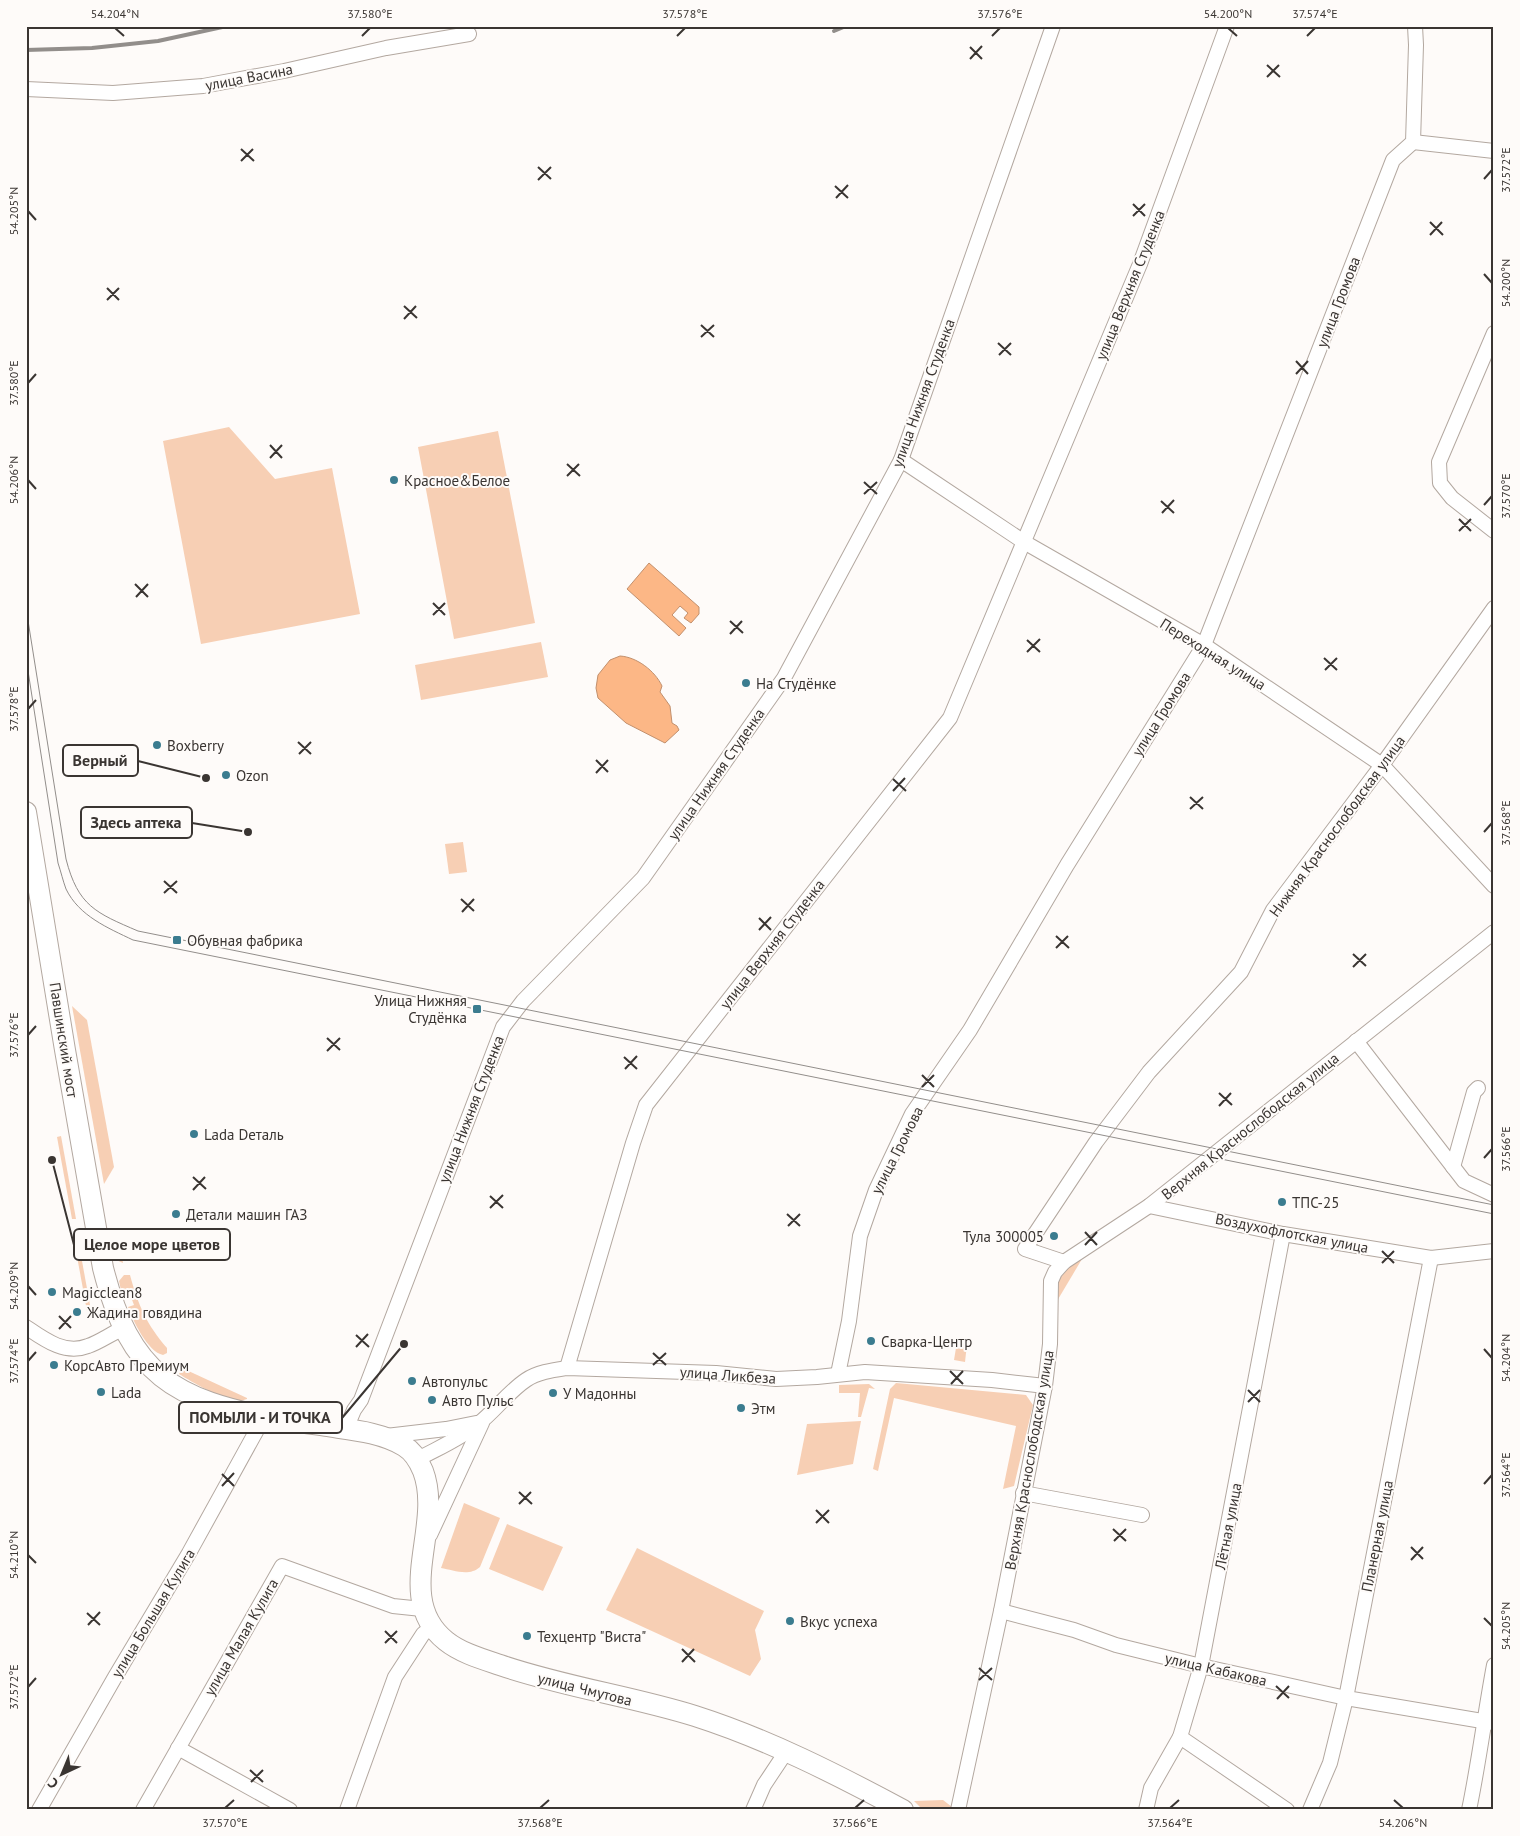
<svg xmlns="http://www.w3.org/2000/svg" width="1520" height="1836" font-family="'PT Sans',sans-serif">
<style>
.green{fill:#f7cfb4}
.water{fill:#fcb786;stroke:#c2906d}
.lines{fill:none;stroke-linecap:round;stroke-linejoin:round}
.street-casing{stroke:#b3a8a0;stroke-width:16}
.secondary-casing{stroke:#b3a8a0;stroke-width:22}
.street{stroke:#fff;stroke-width:14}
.secondary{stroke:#fff;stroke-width:20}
.tram{stroke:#928e8b;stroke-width:1}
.rail{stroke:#928e8b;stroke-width:4}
.ticks{fill:none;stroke:#3a3532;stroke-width:2}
.poi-dot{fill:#3b7c8f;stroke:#fefbf9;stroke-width:2}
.labels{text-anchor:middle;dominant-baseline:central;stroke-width:4;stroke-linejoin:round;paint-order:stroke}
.street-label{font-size:15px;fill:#3a3532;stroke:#fefbf9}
.poi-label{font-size:15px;fill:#3a3532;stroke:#fefbf9;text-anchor:start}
.leader{fill:none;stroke:#3a3532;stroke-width:2}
.callout-dot{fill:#3a3532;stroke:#fefbf9;stroke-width:2}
.callout{fill:#fefbf9;stroke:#3a3532;stroke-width:2}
.callout-label{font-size:16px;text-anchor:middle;font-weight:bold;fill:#3a3532}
.neatline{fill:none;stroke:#3a3532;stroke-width:2}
.ticks-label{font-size:12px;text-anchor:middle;fill:#3a3532}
</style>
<rect width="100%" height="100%" fill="#fefbf9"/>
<g class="green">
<path d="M229,427L275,479L332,468L360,614L201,644L163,441Z"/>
<path d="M498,431L535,623L454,639L418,447Z"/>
<path d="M541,642L548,677L421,700L415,665Z"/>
<path d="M463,842L467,872L449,874L445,844Z"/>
<path d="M72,1006L87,1020L114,1167L104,1184Z"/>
<path d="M61,1136L76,1219H72L57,1137Z"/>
<path d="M116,1237L119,1239L123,1263L114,1259L111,1240Z"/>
<path d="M76,1239H78L90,1305L87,1311L74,1240Z"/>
<path d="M1082,1259L1057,1301C1057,1274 1058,1272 1082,1259Z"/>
<path d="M124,1275H130C138,1305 147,1325 167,1348V1353L163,1355C148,1352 133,1321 128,1307L134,1305L128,1289L121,1290L119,1281Z"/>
<path d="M957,1342L967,1344L965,1362L954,1360Z"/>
<path d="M182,1368L247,1398V1399C231,1406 194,1383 179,1374Z"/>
<path d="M896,1383L1026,1395L1033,1405L1014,1486L1003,1489L1016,1426L894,1398L878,1471L873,1469L890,1389Z"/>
<path d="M869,1384L875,1389L869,1388L861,1417H858L860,1393H839V1385Z"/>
<path d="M861,1421L853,1464L797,1475L807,1424Z"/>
<path d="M464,1503L500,1518L480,1567C469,1577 453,1570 441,1568Z"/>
<path d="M507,1524L563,1547L543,1591L489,1569Z"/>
<path d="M637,1548L764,1611L755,1630L761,1659L750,1676L606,1610Z"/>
<path d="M943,1800L952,1807L950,1810H923L914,1801Z"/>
</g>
<g class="water">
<path d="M649,563L699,607V614L691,623L684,618L688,613L680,606L672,615L686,628L679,636L627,589Z"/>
<path d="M620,656C637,657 655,671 662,686L660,692L670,706L672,723L677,726L679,730L665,743L626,723L598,698L596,688L598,675L610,660Z"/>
</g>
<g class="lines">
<defs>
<g id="street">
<path d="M26,89L113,93L203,86L284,71L386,48L469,34"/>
<path d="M1413,142L1494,151"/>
<path d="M1494,333L1439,462L1440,483L1452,498L1494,531"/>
<path d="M901,460L1024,542L1204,645L1382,765L1494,886"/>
<path d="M1356,1041L1464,1181L1494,1195"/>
<path d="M1453,1167L1474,1092L1478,1088"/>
<path d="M1149,1206L1283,1234L1431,1258L1494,1251"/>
<path d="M1064,1262L1025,1249L1096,1142L1149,1072L1241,972L1273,910L1382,765L1494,608"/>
<path d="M26,1327C45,1340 65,1355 88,1346C100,1342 112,1333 124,1328"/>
<path d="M567,1368L633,1143L646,1105L950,718L1140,264L1227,26"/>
<path d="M838,1374L849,1321L860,1236L876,1190L912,1114L970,1030L1067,865L1204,645L1393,160L1413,142L1416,45L1415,26"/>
<path d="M346,1429L354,1410L361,1400L503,1027L523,1001L643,878L784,678L901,460L1053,26"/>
<path d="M386,1436L446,1429L476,1423"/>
<path d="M418,1459C438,1448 460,1439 478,1424C495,1411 508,1392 526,1380C538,1372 554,1370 567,1368L716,1373L776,1379L817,1377L865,1372L992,1380L1045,1386"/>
<path d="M1023,1493L1142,1515"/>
<path d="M430,1535L482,1423"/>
<path d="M1001,1611L1074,1630L1116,1645L1201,1666L1346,1698L1494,1723"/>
<path d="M1180,1737L1287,1810"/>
<path d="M178,1748L290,1810"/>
<path d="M39,1810L115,1677L189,1553L258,1428L267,1417"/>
<path d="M143,1810L282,1566L393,1606L422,1609"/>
<path d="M347,1810L395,1677L423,1634L432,1627"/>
<path d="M753,1810L764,1785L786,1752"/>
<path d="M958,1810L1001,1611L1045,1386L1050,1344L1051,1281L1055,1272L1064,1262L1149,1206L1494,932"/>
<path d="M1146,1810L1151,1788L1180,1737L1201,1666L1283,1234"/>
<path d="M1310,1810L1330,1763L1346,1698L1431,1258"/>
<path d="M1469,1810C1479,1762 1485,1713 1494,1665"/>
</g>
<path id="secondary" d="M26,812L65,1050L103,1268C130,1375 174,1400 277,1419C293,1422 309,1423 326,1426C352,1430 380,1432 404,1446C414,1452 419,1461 423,1471C444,1526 392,1598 446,1641C461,1653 482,1659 500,1665C564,1687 631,1696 695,1716C767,1739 836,1774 903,1810"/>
</defs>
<use href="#street" class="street-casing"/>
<use href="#secondary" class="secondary-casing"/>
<use href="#street" class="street"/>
<use href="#secondary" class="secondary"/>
<g class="tram">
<path d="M26,608L66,859C78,906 96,913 138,931L1494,1205"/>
<path d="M26,658L58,863C61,872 63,881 66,889C79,916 108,928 133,940L1494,1214"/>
</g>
<g class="rail">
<path d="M834,31L846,26"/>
<path d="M26,50L92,48L158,41L227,26"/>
</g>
</g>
<path class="ticks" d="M115,28L124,36M1228,28L1237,36M362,36L370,28M677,36L685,28M992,36L1000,28M1307,36L1315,28M970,47L982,59M970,59L982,46M1267,65L1280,77M1267,77L1279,65M241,149L254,161M241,161L253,149M538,167L551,179M1484,179L1492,170M538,180L551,167M835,186L848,198M836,198L848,185M1133,204L1145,216M28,211L36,220M1133,216L1145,204M1430,222L1443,235M1430,235L1442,222M1484,274L1492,283M107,288L119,300M107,300L119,288M404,306L417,318M404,319L416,306M701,325L714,337M701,337L714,325M998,343L1011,355M999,355L1011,343M1296,361L1308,374M1296,374L1308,361M28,383L36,374M270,445L282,458M270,458L282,445M567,464L580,476M567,476L579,464M28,480L36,489M864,482L877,494M864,494L877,482M1161,501L1174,513M1484,505L1492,496M1162,513L1174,500M1459,519L1471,531M1459,531L1471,519M135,584L148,597M136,597L148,584M433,603L445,615M433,615L445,603M730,621L743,633M730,634L742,621M1027,640L1040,652M1027,652L1040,639M1324,658L1337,670M1325,670L1337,658M28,709L36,700M298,742L311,754M299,754L311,742M596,760L608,772M596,773L608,760M893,779L906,791M893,791L905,778M1190,797L1203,809M1190,809L1203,797M1484,832L1492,823M164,881L177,893M164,893L177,881M461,899L474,911M462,912L474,899M759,918L771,930M759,930L771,917M1056,936L1069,948M1056,948L1068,936M1353,954L1366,966M1353,967L1366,954M28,1035L36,1026M327,1038L340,1050M327,1051L340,1038M624,1057L637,1069M625,1069L637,1056M922,1075L934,1087M922,1087L934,1075M1219,1093L1232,1105M1219,1106L1231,1093M1484,1158L1492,1149M193,1177L206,1189M193,1190L205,1177M490,1196L503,1208M490,1208L503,1195M787,1214L800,1226M788,1226L800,1214M1085,1232L1097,1245M1085,1245L1097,1232M1382,1251L1394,1263M1382,1263L1394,1251M28,1286L36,1295M59,1316L71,1328M59,1329L71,1316M356,1335L369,1347M356,1347L368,1334M1484,1349L1492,1358M653,1353L666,1365M28,1361L36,1352M653,1365L666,1353M950,1371L963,1384M951,1384L963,1371M1248,1390L1260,1402M1248,1402L1260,1390M222,1474L234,1486M1484,1484L1492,1475M222,1486L234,1473M519,1492L532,1504M519,1504L531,1492M816,1510L829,1523M816,1523L829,1510M1113,1529L1126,1541M1114,1541L1126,1529M1411,1547L1423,1559M28,1555L36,1563M1411,1560L1423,1547M87,1613L100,1625M1484,1618L1492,1626M88,1625L100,1612M385,1631L397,1643M385,1643L397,1631M682,1649L695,1662M682,1662L694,1649M979,1668L992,1680M979,1680L992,1668M1276,1686L1289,1698M28,1687L36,1678M1277,1699L1289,1686M250,1770L263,1782M251,1782L263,1770M1394,1800L1403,1808M225,1808L234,1800M540,1808L549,1800M855,1808L864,1800M1170,1808L1179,1800"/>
<g class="poi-dot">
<circle cx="394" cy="480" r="5"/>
<circle cx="746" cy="683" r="5"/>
<circle cx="157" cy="745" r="5"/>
<circle cx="226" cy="775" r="5"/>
<rect x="172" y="935" width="10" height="10" rx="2.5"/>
<rect x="472" y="1004" width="10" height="10" rx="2.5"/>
<circle cx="194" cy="1134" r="5"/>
<circle cx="1282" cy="1202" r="5"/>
<circle cx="176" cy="1214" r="5"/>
<circle cx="1054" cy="1236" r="5"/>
<circle cx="52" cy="1292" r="5"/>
<circle cx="77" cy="1312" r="5"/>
<circle cx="871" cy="1341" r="5"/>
<circle cx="54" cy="1365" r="5"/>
<circle cx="412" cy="1381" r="5"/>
<circle cx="101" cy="1392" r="5"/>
<circle cx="553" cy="1393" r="5"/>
<circle cx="432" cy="1400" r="5"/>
<circle cx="741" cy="1408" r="5"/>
<circle cx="790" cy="1621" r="5"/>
<circle cx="527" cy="1636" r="5"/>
</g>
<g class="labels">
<g class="street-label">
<text transform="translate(249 77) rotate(-11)">улица Васина</text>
<text transform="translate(1130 285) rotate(-68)">улица Верхняя Cтуденка</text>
<text transform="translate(1338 302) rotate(-69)">улица Громова</text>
<text transform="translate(923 393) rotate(-70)">улица Нижняя Cтуденкa</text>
<text transform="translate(1213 654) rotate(32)">Переходная улица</text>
<text transform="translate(1161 714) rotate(-58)">улица Громова</text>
<text transform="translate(716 774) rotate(-55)">улица Нижняя Cтуденкa</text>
<text transform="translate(1337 826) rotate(-54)">Нижняя Краснослободская улица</text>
<text transform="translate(772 944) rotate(-52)">улица Верхняя Студенка</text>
<text transform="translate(64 1040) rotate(81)">Павшинский мост</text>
<text transform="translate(471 1109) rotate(-69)">улица Нижняя Cтуденкa</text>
<text transform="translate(1250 1126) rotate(-39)">Верхняя Краснослободская улица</text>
<text transform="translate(897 1150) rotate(-63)">улица Громова</text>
<text transform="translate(1292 1233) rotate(11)">Воздухофлотская улица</text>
<text transform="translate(728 1375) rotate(4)">улица Ликбеза</text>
<text transform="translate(1029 1460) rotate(-80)">Верхняя Краснослободская улица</text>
<text transform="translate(1228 1526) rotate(-79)">Лётная улица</text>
<text transform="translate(1377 1536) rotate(-79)">Планерная улица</text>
<text transform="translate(153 1613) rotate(-59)">улица Большая Кулига</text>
<text transform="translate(241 1637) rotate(-60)">улица Малая Кулига</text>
<text transform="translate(1216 1669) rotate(13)">улица Кабакова</text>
<text transform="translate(585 1689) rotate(14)">улица Чмутова</text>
</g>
<g class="poi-label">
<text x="404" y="480">Красное&amp;Белое</text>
<text x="756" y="683">На Студёнке</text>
<text x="167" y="745">Boxberry</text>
<text x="236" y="775">Ozon</text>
<text x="187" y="940">Обувная фабрика</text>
<text x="467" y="1000" text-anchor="end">Улица Нижняя<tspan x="467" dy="17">Студёнка</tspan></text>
<text x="204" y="1134">Lada Dеталь</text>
<text x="1292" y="1202">ТПС-25</text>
<text x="186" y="1214">Детали машин ГАЗ</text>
<text x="1044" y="1236" text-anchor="end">Тула 300005</text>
<text x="62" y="1292">Magicclean8</text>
<text x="87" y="1312">Жадина говядина</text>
<text x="881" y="1341">Сварка-Центр</text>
<text x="64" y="1365">КорсАвто Премиум</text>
<text x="422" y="1381">Автопульс</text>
<text x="111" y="1392">Lada</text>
<text x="563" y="1393">У Мадонны</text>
<text x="442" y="1400">Авто Пульс</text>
<text x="751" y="1408">Этм</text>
<text x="800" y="1621">Вкус успеха</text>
<text x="537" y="1636">Техцентр "Виста"</text>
</g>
</g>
<path class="leader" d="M206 778L138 761M248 832L192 823M52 1160L74 1245M404 1344L342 1418"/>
<g class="callout-dot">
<circle cx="206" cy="778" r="5"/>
<circle cx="248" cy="832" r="5"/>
<circle cx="52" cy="1160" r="5"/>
<circle cx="404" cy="1344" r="5"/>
</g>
<g class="callout">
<rect x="63" y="745" width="75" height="31" rx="5"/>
<rect x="81" y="807" width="111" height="31" rx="5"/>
<rect x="74" y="1229" width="156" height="31" rx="5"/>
<rect x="179" y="1402" width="163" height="31" rx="5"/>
</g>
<g class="callout-label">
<text x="100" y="766">Верный</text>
<text x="136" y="828">Здесь аптека</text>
<text x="152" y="1250">Целое море цветов</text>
<text x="260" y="1423">ПОМЫЛИ - И ТОЧКА</text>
</g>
<rect width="1520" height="1836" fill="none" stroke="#fefbf9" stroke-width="55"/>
<g transform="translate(62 1774) rotate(224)" stroke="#fefbf9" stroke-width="4" paint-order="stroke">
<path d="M0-4L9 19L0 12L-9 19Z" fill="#3a3532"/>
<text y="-8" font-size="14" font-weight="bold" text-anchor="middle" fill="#3a3532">С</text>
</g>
<rect x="28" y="28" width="1464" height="1780" class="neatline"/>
<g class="ticks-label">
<text x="115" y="18">54.204°N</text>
<text x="370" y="18">37.580°E</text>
<text x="685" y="18">37.578°E</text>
<text x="1000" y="18">37.576°E</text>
<text x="1228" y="18">54.200°N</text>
<text x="1315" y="18">37.574°E</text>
<text transform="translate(1506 170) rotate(-90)" y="4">37.572°E</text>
<text transform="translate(14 211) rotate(-90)" y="4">54.205°N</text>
<text transform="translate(1506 283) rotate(-90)" y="4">54.200°N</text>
<text transform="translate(14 383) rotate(-90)" y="4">37.580°E</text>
<text transform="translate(14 480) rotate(-90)" y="4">54.206°N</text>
<text transform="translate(1506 496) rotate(-90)" y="4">37.570°E</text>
<text transform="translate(14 709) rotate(-90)" y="4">37.578°E</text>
<text transform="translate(1506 823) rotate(-90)" y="4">37.568°E</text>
<text transform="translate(14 1035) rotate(-90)" y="4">37.576°E</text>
<text transform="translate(1506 1149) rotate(-90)" y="4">37.566°E</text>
<text transform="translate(14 1286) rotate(-90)" y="4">54.209°N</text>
<text transform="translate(1506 1358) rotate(-90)" y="4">54.204°N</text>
<text transform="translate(14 1361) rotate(-90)" y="4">37.574°E</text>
<text transform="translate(1506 1475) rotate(-90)" y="4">37.564°E</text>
<text transform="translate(14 1555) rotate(-90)" y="4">54.210°N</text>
<text transform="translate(1506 1626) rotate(-90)" y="4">54.205°N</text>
<text transform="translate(14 1687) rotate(-90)" y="4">37.572°E</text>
<text x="225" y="1827">37.570°E</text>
<text x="540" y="1827">37.568°E</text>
<text x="855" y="1827">37.566°E</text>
<text x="1170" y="1827">37.564°E</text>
<text x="1403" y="1827">54.206°N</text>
</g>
</svg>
